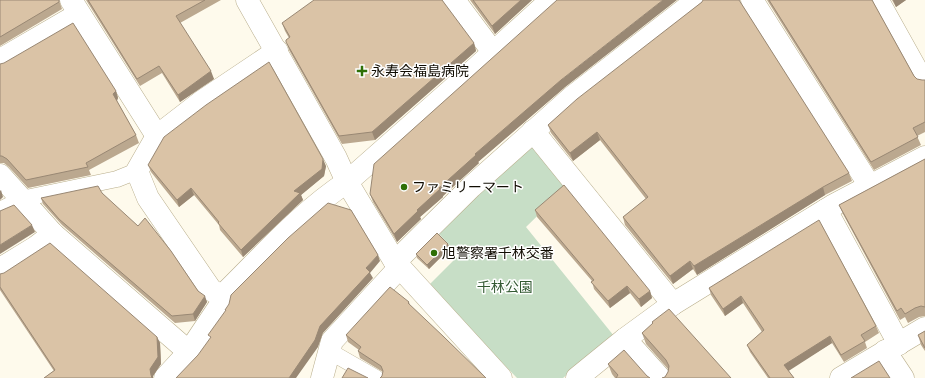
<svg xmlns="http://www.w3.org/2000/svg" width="925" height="378" font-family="'Asap Condensed','Noto Sans JP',sans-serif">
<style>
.green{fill:#c7dec6}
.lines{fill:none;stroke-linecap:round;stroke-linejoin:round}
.service-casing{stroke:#b9ae8c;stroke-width:17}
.pedestrian-casing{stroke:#b9ae8c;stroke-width:23}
.minor-casing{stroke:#b9ae8c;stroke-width:23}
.service{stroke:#fff;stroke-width:16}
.pedestrian{stroke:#fff;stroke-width:22}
.minor{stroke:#fff;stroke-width:22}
.wall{fill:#bba88f}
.shaded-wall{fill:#998874}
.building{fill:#dac3a6;stroke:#998874}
.poi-dot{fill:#2e6f06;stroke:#fff;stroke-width:1.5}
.labels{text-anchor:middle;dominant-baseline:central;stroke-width:3;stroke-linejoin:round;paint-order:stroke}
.poi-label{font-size:14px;fill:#100c02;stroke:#fff;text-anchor:start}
.park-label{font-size:14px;fill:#335932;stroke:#fff}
</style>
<rect width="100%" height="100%" fill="#fefaec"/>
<path class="green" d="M532,143L568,186L526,227L614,336L563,378H517L428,286L459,255L438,233Z"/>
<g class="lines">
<defs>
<g id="service">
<path d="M881,0L925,79"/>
<path d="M0,210L21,199L117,179L137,171"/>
<path d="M329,351L376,378"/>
</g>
<g id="pedestrian">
<path d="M0,175L53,234L189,352"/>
<path d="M165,378L189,352L221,304"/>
</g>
<g id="minor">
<path d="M71,0L157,136"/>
<path d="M247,0L336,158L347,182L395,262L501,378"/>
<path d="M454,0L487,44L494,52"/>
<path d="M752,0L870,186"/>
<path d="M0,60L79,14"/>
<path d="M533,131L673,304"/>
<path d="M826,210L899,344"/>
<path d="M395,262L471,187L572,97L697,0"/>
<path d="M0,269L36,247L53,234"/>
<path d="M222,296L211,290L148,198L137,171L157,136L201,102L277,51"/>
<path d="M221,304L222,296C262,257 300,213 347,182L475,69L551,0"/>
<path d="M625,339L660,378"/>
<path d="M885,351L903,378"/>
<path d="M322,378L332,341L399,268"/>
<path d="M577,378L625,339L673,304L832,206L925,157"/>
<path d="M841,378L925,328"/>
</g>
</defs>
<use href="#service" class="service-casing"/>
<use href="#pedestrian" class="pedestrian-casing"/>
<use href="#minor" class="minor-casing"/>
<use href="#service" class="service"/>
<use href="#pedestrian" class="pedestrian"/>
<use href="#minor" class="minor"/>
</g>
<g class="wall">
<path d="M0,0H59L62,9L0,46Z"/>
<path d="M86,0H221L180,23L214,79L180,102L162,73L140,86Z"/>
<path d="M470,0H532L495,34Z"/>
<path d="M767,0H872L914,76L917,79L922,80H925V132L917,136L921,145L874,170Z"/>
<path d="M892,0H906L896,7Z"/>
<path d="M556,1L564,88L478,162L479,163L443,196V197L420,217L421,219L397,242L373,202L370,194Z"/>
<path d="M702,2L849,173L852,181L825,195L697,275L693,269L673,284L625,225L623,217L646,199L600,140L573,161L551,133L548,125Z"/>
<path d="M282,23L474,43L476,51L375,140L342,144L289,50L286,40L289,38L285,31Z"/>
<path d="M0,64L116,91L118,98L117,101L136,135L139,143L89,170L91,175L28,188L9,167L4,163H0Z"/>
<path d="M925,159V316L919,317L908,323L905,317L900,320L843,214L839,205Z"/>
<path d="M148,165L326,166L324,176L301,195L303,200L243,257L220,230L219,225L194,195L179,207L151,172Z"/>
<path d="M102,193L198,291L207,302L195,321L175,323L62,225L43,204L41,198Z"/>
<path d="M535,210L650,291L652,298L641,307L630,293L610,308L594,289L592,281L537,217Z"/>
<path d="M448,244L450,248L429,269L417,258L416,254Z"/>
<path d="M0,274L157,337L160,343L161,364L153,376V378H44L54,371L0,290Z"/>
<path d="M709,288L876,326L879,333L865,342L867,348L844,362L832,343L788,370L794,378H768L750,352L747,345L762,332L743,303L725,316L711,295Z"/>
<path d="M409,302L410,305L382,376L383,372L360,358L358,351L359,350L348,342L346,335Z"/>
<path d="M652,322L731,378L665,377L668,372V369L646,344L642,333L653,324Z"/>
<path d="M925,331V351L921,345L918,335Z"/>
<path d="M608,364L647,376L650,378H615L612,374Z"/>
</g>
<g class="shaded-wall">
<path d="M521,0H532L495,34L492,26Z"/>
<path d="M663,0H677L564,88L478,162L479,163L443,196V197L420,217L421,219L397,242L394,234L417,210L475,154L561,80Z"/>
<path d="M893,0H906L896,7Z"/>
<path d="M474,43L476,51L375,140L372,132Z"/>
<path d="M211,71L214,79L180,102L178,95Z"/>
<path d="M116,91L118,98L116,102L113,94Z"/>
<path d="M597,132L600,140L573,161L570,153Z"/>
<path d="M323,159L326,166L324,176L301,195L303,200L243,257L241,250Z"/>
<path d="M823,187L825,195L697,275L694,266Z"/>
<path d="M191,188L194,195L179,207L177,200Z"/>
<path d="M1,190L3,197L0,200V191Z"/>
<path d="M32,225L35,232L0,254V245Z"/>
<path d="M448,244L450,248L429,269L427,265Z"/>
<path d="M378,255L380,261L370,273L373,278L323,333L318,347L296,378H289L320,326L366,268Z"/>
<path d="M690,261L693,269L673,284L670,276Z"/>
<path d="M627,286L630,293L610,308L608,301Z"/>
<path d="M650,291L652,298L641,307L639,299Z"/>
<path d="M205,296L207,302L195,321L193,314Z"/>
<path d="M741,296L743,303L725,316L723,309Z"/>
<path d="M830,336L832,343L787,372L784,365Z"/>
<path d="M157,337L160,343L161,364L153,376V378H152L151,375L150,369Z"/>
</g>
<g class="building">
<path d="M0,0H59V2L0,37Z"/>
<path d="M88,0H205L176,16L211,71L178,95L159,66L137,79Z"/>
<path d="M314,0H442L474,43L372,132L339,136L286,42V40L290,37L282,23Z"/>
<path d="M473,0H521L492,26Z"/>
<path d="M557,0H663L561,80L475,154L476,155L439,188L440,189L417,210L418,211L394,234L370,194L374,164Z"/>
<path d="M703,0H739L849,173L823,187L694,266L690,261L670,276L623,217L648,197L597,132L570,153L548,125L577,99L702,2Z"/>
<path d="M769,0H872L914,76L917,79L922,80H925V122L913,128L918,137L871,162Z"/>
<path d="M73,23L116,91L113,94L136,135L86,163L88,167L26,180L7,159L2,156H0V64L4,63Z"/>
<path d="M269,62L323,159L322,169L294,191L300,193L241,250L218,223L219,222L191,188L177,200L148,165L164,137L206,105Z"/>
<path d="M925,159V307L921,306L915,308L905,314L901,308L897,311L839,205Z"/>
<path d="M564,185L650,291L639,299L627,286L608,301L591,282L594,280L535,210Z"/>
<path d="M98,186L102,193L138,226L145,218L171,251L198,291L205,296L193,314L172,316L59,219L41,198Z"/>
<path d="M328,203L351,210L378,255L366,268L370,272L320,326L315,340L289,378H176L198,355L211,337L208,335L226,310H225L229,304L231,295L288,238Z"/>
<path d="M14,205L32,225L0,245V211Z"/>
<path d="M819,220L876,326L861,335L865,341L841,355L830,336L784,365L794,378H770L747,345L764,330L741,296L723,309L709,288Z"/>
<path d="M437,233L448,244L427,265L416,254Z"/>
<path d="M50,243L157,337L158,357L150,369L151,375L152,378H44L55,370L0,287V274L4,273Z"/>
<path d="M390,287L409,302L408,303L444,337L486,378H380L382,376L383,371L381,366L358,351L361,347L346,335Z"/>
<path d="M669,309L731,378H662L665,377L668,372L669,366L666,360L642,333L653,323L652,322Z"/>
<path d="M925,331V348L918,335Z"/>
<path d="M624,350L647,376L650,378H616L618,375L608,364Z"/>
<path d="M879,361L890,378H851Z"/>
<path d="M348,368L368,378H342Z"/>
</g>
<g class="poi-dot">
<path d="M360 65h4v4h4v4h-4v4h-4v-4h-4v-4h4z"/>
<circle cx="404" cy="187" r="4"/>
<circle cx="434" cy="253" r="4"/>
</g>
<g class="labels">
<g class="poi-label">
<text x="371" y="71">永寿会福島病院</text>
<text x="412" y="187">ファミリーマート</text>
<text x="442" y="253">旭警察署千林交番</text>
</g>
<g class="park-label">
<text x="505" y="287">千林公園</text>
</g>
</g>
</svg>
